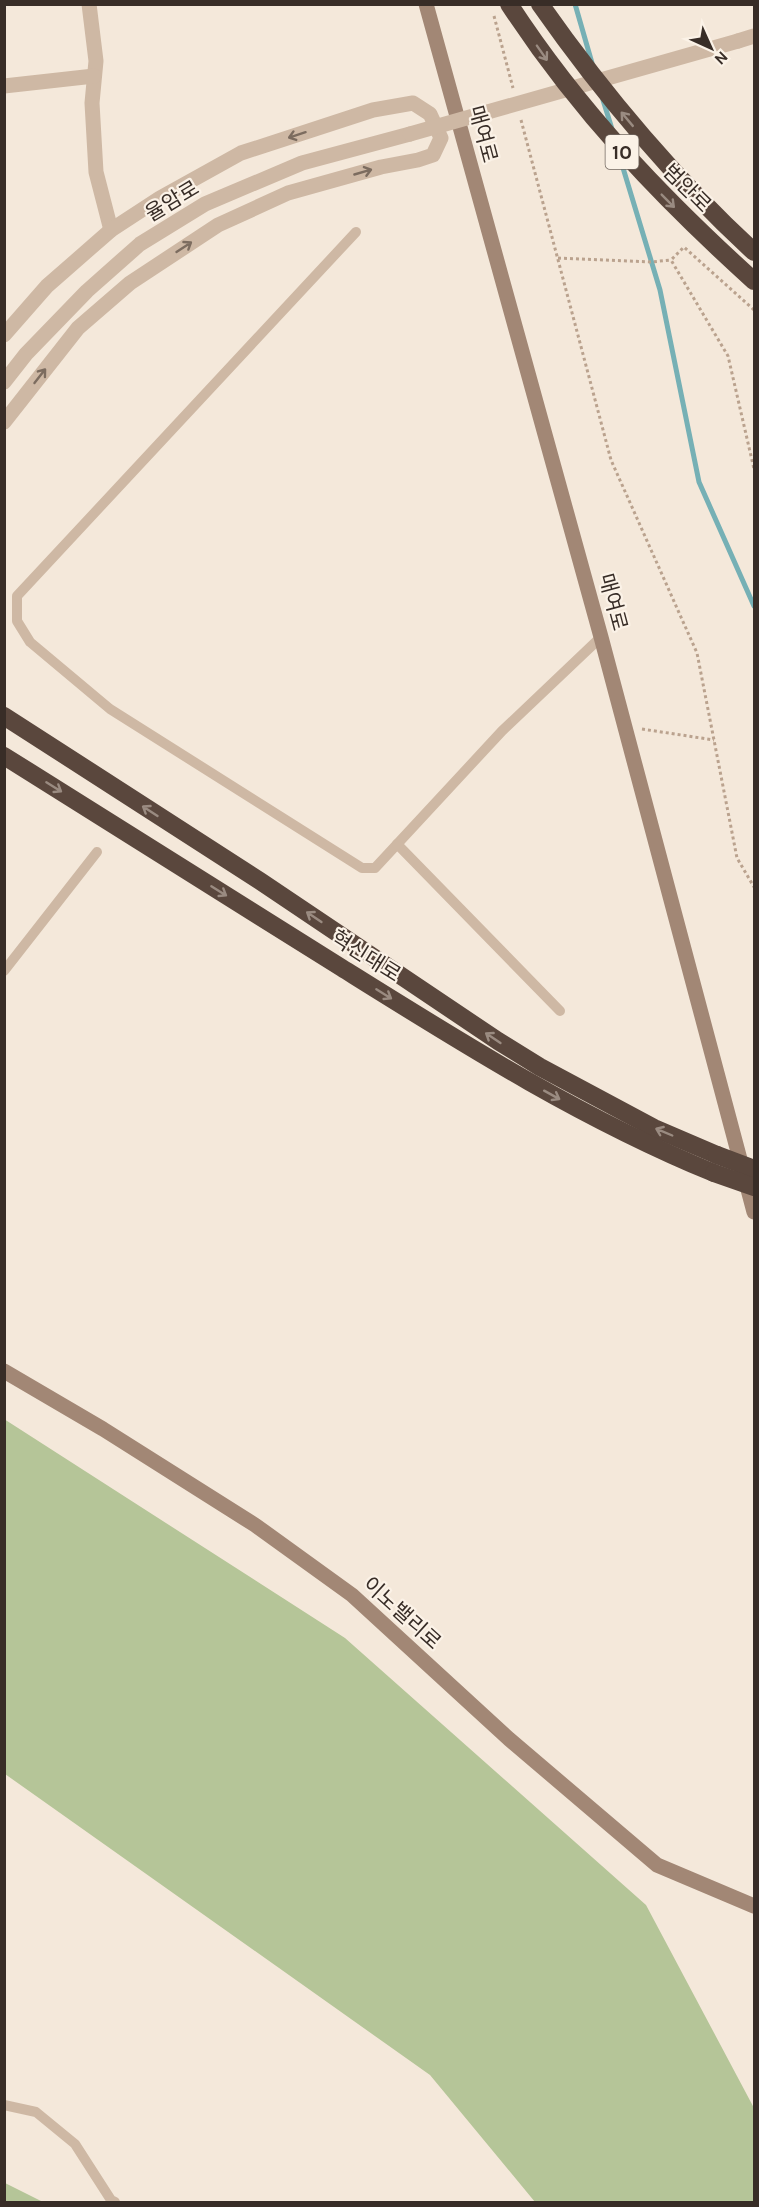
<svg xmlns="http://www.w3.org/2000/svg" width="759" height="2207" font-family="Karla,'Noto Sans KR',sans-serif">
<style>
.green{fill:#b5c598}
.lines{fill:none;stroke-linecap:round;stroke-linejoin:round}
.stream{stroke:#76b0b5;stroke-width:5}
.path{stroke:#baa28e;stroke-width:3;stroke-dasharray:3 3;stroke-linecap:butt}
.lane{stroke:#ceb8a4;stroke-width:10}
.street{stroke:#ceb8a4;stroke-width:15}
.secondary{stroke:#a28775;stroke-width:15}
.highway{stroke:#5a473d;stroke-width:18}
.street-bridge{stroke:#ceb8a4;stroke-width:15}
.highway-bridge{stroke:#5a473d;stroke-width:18}
.oneway{stroke:#9a8b81}
.oneway2{stroke:#7c6c5f}
.labels{text-anchor:middle;dominant-baseline:central;stroke-width:4.5;stroke-linejoin:round;paint-order:stroke}
.shield{fill:#fbf2e7;stroke:#726861;stroke-width:1.5}
.shield-label{font-size:20px;font-weight:bold;fill:#382d27}
.street-label{font-size:21px;fill:#382d27;stroke:#fbf2e7}
</style>
<rect width="100%" height="100%" fill="#f4e8da"/>
<g class="green">
<path d="M4,1419L345,1638L646,1905L754,2108V2202H535L430,2075L5,1774Z"/>
<path d="M4,2183H5L43,2202H5Z"/>
</g>
<g class="lines">
<g class="stream">
<path d="M575,4L592,63"/>
<path d="M603,100L612,129"/>
<path d="M620,158L660,290L699,482L754,606"/>
</g>
<g class="path">
<path d="M494,16L513,88"/>
<path d="M521,120L611,460L697,653L737,858L754,887"/>
<path d="M558,258L651,262L671,260"/>
<path d="M754,310L684,247L671,260L728,356L754,469"/>
<path d="M642,729L714,740"/>
</g>
<g class="lane">
<path d="M356,232L17,596V621L30,642L110,709L362,868H375L502,731L601,637"/>
<path d="M397,844L560,1011"/>
<path d="M4,971L97,852"/>
<path d="M4,2105L36,2112L75,2144L111,2200L115,2202"/>
</g>
<g class="street">
<path d="M89,4L96,61L92,103L96,172L111,230"/>
<path d="M738,41L754,36"/>
<path d="M4,86L94,76"/>
<path d="M4,335L47,286L111,230L160,198L241,153L373,110L413,103L430,114L441,138L433,155L418,160L381,167L288,193L218,225L130,283L78,328L4,422"/>
<path d="M4,382L26,354L87,291L140,244L205,204L302,163L410,134"/>
</g>
<g class="secondary">
<path d="M426,4L601,637L754,1212"/>
<path d="M4,1371L103,1429L255,1525L352,1595L509,1739L657,1865L754,1906"/>
</g>
<g class="highway">
<path d="M4,716L260,881L498,1041L540,1067L654,1128L717,1155"/>
<path d="M4,756C117,827 230,897 342,968C462,1043 582,1119 714,1173"/>
</g>
<path class="street-bridge" d="M410,134L738,41"/>
<g class="highway-bridge">
<path d="M509,4C578,110 661,197 754,281"/>
<path d="M540,4C603,94 674,178 754,252"/>
<path d="M717,1155L754,1169"/>
<path d="M714,1173L754,1187"/>
</g>
</g>
<defs><path id="oneway-shaft" d="M-6 0H5M1.5-3L5.5 0L1.5 3" fill="none" stroke-width="1.6" stroke-linecap="round" stroke-linejoin="round" transform="scale(1.5)"/></defs>
<g class="oneway">
<use href="#oneway-shaft" transform="translate(542 53) rotate(55)"/>
<use href="#oneway-shaft" transform="translate(627 119) rotate(-130)"/>
<use href="#oneway-shaft" transform="translate(668 201) rotate(45)"/>
<use href="#oneway-shaft" transform="translate(54 787) rotate(32)"/>
<use href="#oneway-shaft" transform="translate(150 811) rotate(-147)"/>
<use href="#oneway-shaft" transform="translate(219 891) rotate(32)"/>
<use href="#oneway-shaft" transform="translate(314 917) rotate(-146)"/>
<use href="#oneway-shaft" transform="translate(384 994) rotate(32)"/>
<use href="#oneway-shaft" transform="translate(493 1038) rotate(-146)"/>
<use href="#oneway-shaft" transform="translate(552 1095) rotate(29)"/>
<use href="#oneway-shaft" transform="translate(664 1132) rotate(-157)"/>
</g>
<g class="oneway2">
<use href="#oneway-shaft" transform="translate(297 135) rotate(162)"/>
<use href="#oneway-shaft" transform="translate(363 172) rotate(-16)"/>
<use href="#oneway-shaft" transform="translate(184 247) rotate(-33)"/>
<use href="#oneway-shaft" transform="translate(40 376) rotate(-52)"/>
</g>
<g class="labels">
<rect class="shield" x="605.5" y="135" width="33" height="34" rx="4.5"/>
<g class="shield-label">
<text x="622" y="152">10</text>
</g>
<g class="street-label">
<text transform="translate(483 134) rotate(75)">매여로</text>
<text transform="translate(687 188) rotate(45)">범안로</text>
<text transform="translate(172 201) rotate(-31)">율암로</text>
<text transform="translate(613 602) rotate(75)">매여로</text>
<text transform="translate(366 956) rotate(32)">혁신대로</text>
<text transform="translate(402 1613) rotate(42)">이노밸리로</text>
</g>
</g>
<rect width="759" height="2207" fill="none" stroke="#382d27" stroke-width="12"/>
<g transform="translate(711 48) rotate(135)" stroke="#fbf2e7" stroke-width="4.5" paint-order="stroke">
<path d="M0-4.5L10 22L0 15L-10 22Z" fill="#382d27"/>
<text y="-9" font-size="16" font-weight="bold" text-anchor="middle" fill="#382d27">N</text>
</g>
</svg>
